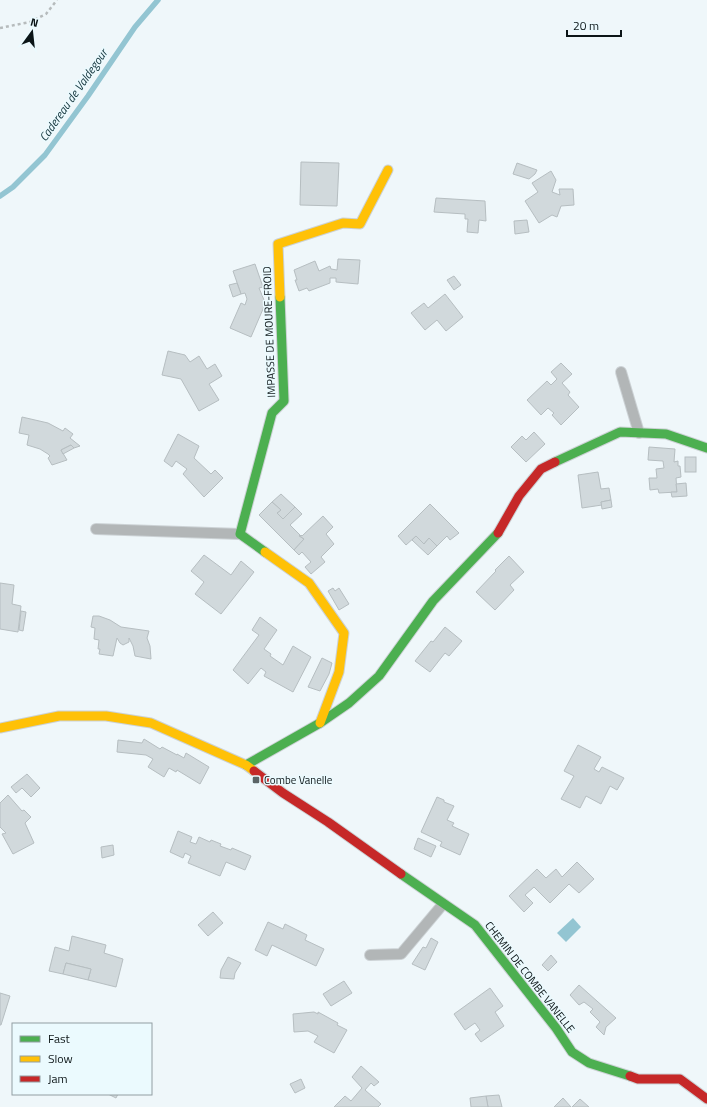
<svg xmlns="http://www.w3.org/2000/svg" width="707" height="1107" font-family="'Titillium Web',sans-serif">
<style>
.water{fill:#93c5d2}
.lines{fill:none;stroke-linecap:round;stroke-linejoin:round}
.stream{stroke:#93c5d2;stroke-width:5.5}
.building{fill:#d1d9dc;stroke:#b6bec1}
.lane-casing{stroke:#ccd2d5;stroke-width:12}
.fast-casing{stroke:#ccd2d5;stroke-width:11}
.slow-casing{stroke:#ccd2d5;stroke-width:11}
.jam-casing{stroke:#ccd2d5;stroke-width:11}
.path{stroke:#b6bbbc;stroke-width:2.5;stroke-dasharray:3 3;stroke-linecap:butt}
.lane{stroke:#b2b6b7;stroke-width:10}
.fast{stroke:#4caf50;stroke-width:9}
.slow{stroke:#ffc107;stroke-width:9}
.jam{stroke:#c62828;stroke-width:9}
.poi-dot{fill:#5b6466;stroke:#ebfafe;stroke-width:1.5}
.labels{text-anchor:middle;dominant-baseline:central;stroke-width:3;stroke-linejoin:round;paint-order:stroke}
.street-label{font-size:11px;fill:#0c1517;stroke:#ebfafe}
.poi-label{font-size:11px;fill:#0c1517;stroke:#ebfafe;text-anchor:start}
.water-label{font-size:12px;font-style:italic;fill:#15363e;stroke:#ebfafe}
</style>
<rect width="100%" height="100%" fill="#eff7fa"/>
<path class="water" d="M573,918L581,927L566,942L557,933Z"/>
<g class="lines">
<path class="stream" d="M0,196L13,187L45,155L88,96L135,27L158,0"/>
</g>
<g class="building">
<path d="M301,162L339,163L337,206L300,205Z"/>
<path d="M517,163L537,170L535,174L529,179L513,174Z"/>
<path d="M551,171L556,180L552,192L560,195L559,189H573L574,205L561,206L557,217L552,215L539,223L525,201L538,192L532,183Z"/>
<path d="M436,198L485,201L486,221L479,220L478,233L467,232L468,219H465V214L434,212Z"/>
<path d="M527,220L529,232L515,234L514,221Z"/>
<path d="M338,259L360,260L358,284L336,282V278H330V283L309,291L307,288L299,291L295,280H297L294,270L315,261L319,271L330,266L331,269L337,270Z"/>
<path d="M255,264L263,287L259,288L264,300L266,302L251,337L230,328L241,303L245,305L247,299L245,293L241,294L233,271Z"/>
<path d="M454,276L461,285L454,290L447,280Z"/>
<path d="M237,283L241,294L233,297L229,285Z"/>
<path d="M445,294L463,317L446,331L437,320L425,330L411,313L424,303L428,308Z"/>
<path d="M168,351L185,355L190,362L199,356L207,369L215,364L222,376L209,384L219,400L199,411L181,379L162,375Z"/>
<path d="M561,363L572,374L562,383L570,392L568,395L579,407L561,425L552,415L554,413L548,408L541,415L527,400L547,381L551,385L557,379L551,372Z"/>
<path d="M22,417L48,423L63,431L65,428L73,434L70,438L80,446L74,448L71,445L61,450L67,460L52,465L48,458L50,456L48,454L40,449L27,445L29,435L19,433Z"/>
<path d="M534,432L545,444L526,462L511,447L522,436L526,440Z"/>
<path d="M178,434L199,446L194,458L211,474L215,470L223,478L204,497L183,474L187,469L176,461L172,467L164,461Z"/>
<path d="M71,445L74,448L63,454L61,450Z"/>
<path d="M649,447L675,449L674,462L678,461V466H680L681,477L676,478L677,492L659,493L658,489L650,490L649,478H657L656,469L664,468L663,461L648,460Z"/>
<rect x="685" y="457" width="11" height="15"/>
<path d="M598,472L601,489L609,488L611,500L601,502L602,505L582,508L578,475Z"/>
<path d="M686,483L687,496L672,497L671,492H677L676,484Z"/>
<path d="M281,494L295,507L283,519L277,513L281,510L272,502Z"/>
<path d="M611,500L612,507L602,509L601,502Z"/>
<path d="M272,502L281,510L277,513L283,519L295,507L302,514L290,525L300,535L299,536L304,539L294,550L259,515Z"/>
<path d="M430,504L459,533L450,540L447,536L437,546L429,538L424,544L416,536L406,545L398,536Z"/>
<path d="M323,516L333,527L326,534L334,544L321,557L325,562L311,574L305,567L311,562L302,552L299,555L294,550L304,539L300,536L301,535L302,536Z"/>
<path d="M416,536L424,544L429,538L437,546L428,555L412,540Z"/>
<path d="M204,555L231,575L241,561L254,572L221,614L195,594L204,582L191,571Z"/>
<path d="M509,556L524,572L510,585L514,590L495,610L476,592L496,571L495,570Z"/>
<path d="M0,583L14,585L12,604L21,606L18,632L0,629Z"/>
<path d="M333,588L335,591L339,588L349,604L339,610L328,591Z"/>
<path d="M21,611L26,612L23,631L19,630Z"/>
<path d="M93,616H99L110,620L121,627L149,631L147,638L150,646L151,659L135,656L133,646L129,638V642L123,645L120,643L117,638L113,656L99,654L100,649H98L99,640L94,639L95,628L91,627Z"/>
<path d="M260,617L277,630L264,649L271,654L270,656L283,665L293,646L311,657L293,692L264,676L266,672L261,668L248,684L233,670L259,635L252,630Z"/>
<path d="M445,627L462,641L449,656L445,653L430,672L415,661L431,641L433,642Z"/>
<path d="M322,658L332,663L329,674L320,691L308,687Z"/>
<path d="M144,739L160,749L162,747L177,755V754L184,758L186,753L209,767L200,784L177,770L176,772L169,768L164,777L148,767L153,759L146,755L117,752L118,740L142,743Z"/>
<path d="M578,745L601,757L594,769L599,772L602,767L624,778L617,790L610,786L601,804L586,796L580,808L561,799L574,776L564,771Z"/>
<path d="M27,774L40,788L31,797L22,788L16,793L11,787Z"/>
<path d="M8,795L22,811L24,810L31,817L25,823L34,843L13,854L2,834L6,833L0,827V803Z"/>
<path d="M437,797L444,800V802L454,806L447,820L454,823L452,826L469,834L460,855L440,846L442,842L421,832Z"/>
<path d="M178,831L192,837L190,842L196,844L199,837L210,842L211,840L221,844L220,846L231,850L232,848L251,856L245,870L226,862L220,876L188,863L191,856L185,853L183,858L170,852Z"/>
<path d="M418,838L436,846L431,857L414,849Z"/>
<path d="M113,845L114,855L102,858L101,847Z"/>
<path d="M577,862L594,879L579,893L569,884L550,903L534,887L525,895L533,903L524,912L509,896L537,869L546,878L556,869L562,877Z"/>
<path d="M213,912L223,923L208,936L198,925Z"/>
<path d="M268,922L283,929L285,924L307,935L305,940L324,949L316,966L272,945L267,956L255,950Z"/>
<path d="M72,936L106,945L104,953L123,959L116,987L88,980L91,969L66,963L63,974L49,971L55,947L69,951Z"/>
<path d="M431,938L438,942L425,970L412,964L423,947L426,948Z"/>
<path d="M551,955L557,962L548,971L542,965Z"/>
<path d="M228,957L241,963L235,973L234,979L220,978L221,970Z"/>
<path d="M66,963L91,969L88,980L63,974Z"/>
<path d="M344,981L352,993L331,1006L323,994Z"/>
<path d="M579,985L616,1018L606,1027L604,1035L596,1027L600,1022L590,1012L593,1009L584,1002L579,1005L570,995Z"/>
<path d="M490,988L503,1006L495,1012L504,1026L481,1042L475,1034L480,1030L475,1023L465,1030L454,1014Z"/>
<path d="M0,993L10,996L1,1025H0Z"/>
<path d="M314,1012L318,1014V1012L338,1023L337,1025L347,1030L334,1053L314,1042L318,1036L308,1031L294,1032L293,1014Z"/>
<path d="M361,1066L379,1082L374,1086L371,1083L365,1090L381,1104L378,1107H334L345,1096L351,1101L362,1088L352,1077Z"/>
<path d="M301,1079L305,1088L295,1093L290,1084Z"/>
<path d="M108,1094H118L116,1098Z"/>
<path d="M499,1095L502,1107H488L486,1096Z"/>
<path d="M486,1096L488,1107H471L470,1098Z"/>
<path d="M563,1098L571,1107H554Z"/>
<path d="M580,1099L589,1107H572Z"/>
</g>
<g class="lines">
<defs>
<g id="lane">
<path d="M621,372L639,433"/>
<path d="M96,529L240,534"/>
<path d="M370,955L401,954L443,904"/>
</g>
<g id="fast">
<path d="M555,462L620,432L666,434L707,448"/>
<path d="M265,552L240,534L272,413L284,401L280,297"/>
<path d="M246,765L320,723L349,703L379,676L433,601L498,533"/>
<path d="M401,874L475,925L556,1028L572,1052L589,1063L630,1076"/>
</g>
<g id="slow">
<path d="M280,297L278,244L343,223L360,224L388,170"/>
<path d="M265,552L309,583L344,633L339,672L320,723"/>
<path d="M0,728L59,716H106L151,723L246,765L254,771"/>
</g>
<g id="jam">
<path d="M498,533L519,496L541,469L555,462"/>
<path d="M254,771L283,793L328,822L401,874"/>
<path d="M630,1076L638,1079H680L707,1099"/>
</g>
</defs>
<use href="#lane" class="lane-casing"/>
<use href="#fast" class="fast-casing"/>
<use href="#slow" class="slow-casing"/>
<use href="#jam" class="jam-casing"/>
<path class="path" d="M0,28L30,22L46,14L57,0"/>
<use href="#lane" class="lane"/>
<use href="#fast" class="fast"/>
<use href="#slow" class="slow"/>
<use href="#jam" class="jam"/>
</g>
<rect class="poi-dot" x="252" y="776" width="8" height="8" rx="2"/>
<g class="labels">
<g class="street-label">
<text transform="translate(269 332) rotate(-92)">IMPASSE DE MOURE-FROID</text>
<text transform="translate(530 977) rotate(52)">CHEMIN DE COMBE VANELLE</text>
</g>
<g class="poi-label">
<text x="264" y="780">Combe Vanelle</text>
</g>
<g class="water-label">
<text transform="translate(73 95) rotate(-55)">Cadereau de Valdegour</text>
</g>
</g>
<rect x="12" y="1023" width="140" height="72" fill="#ebfafe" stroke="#929ea2"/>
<rect x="20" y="1036" width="20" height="6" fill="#4caf50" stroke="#929ea2"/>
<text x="48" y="1043" font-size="12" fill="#0c1517">Fast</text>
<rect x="20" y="1056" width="20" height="6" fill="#ffc107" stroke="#929ea2"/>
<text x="48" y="1063" font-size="12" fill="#0c1517">Slow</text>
<rect x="20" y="1076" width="20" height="6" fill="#c62828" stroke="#929ea2"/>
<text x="48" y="1083" font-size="12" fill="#0c1517">Jam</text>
<g transform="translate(32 32) rotate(15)" stroke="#ebfafe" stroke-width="3" paint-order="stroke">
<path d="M0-3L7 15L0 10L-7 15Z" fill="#0c1517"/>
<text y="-6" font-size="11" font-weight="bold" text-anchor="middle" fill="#0c1517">N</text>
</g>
<path d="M567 30v6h54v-6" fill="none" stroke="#0c1517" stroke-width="2"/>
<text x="573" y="30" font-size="12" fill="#0c1517" stroke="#ebfafe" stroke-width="3" paint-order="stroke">20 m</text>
</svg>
